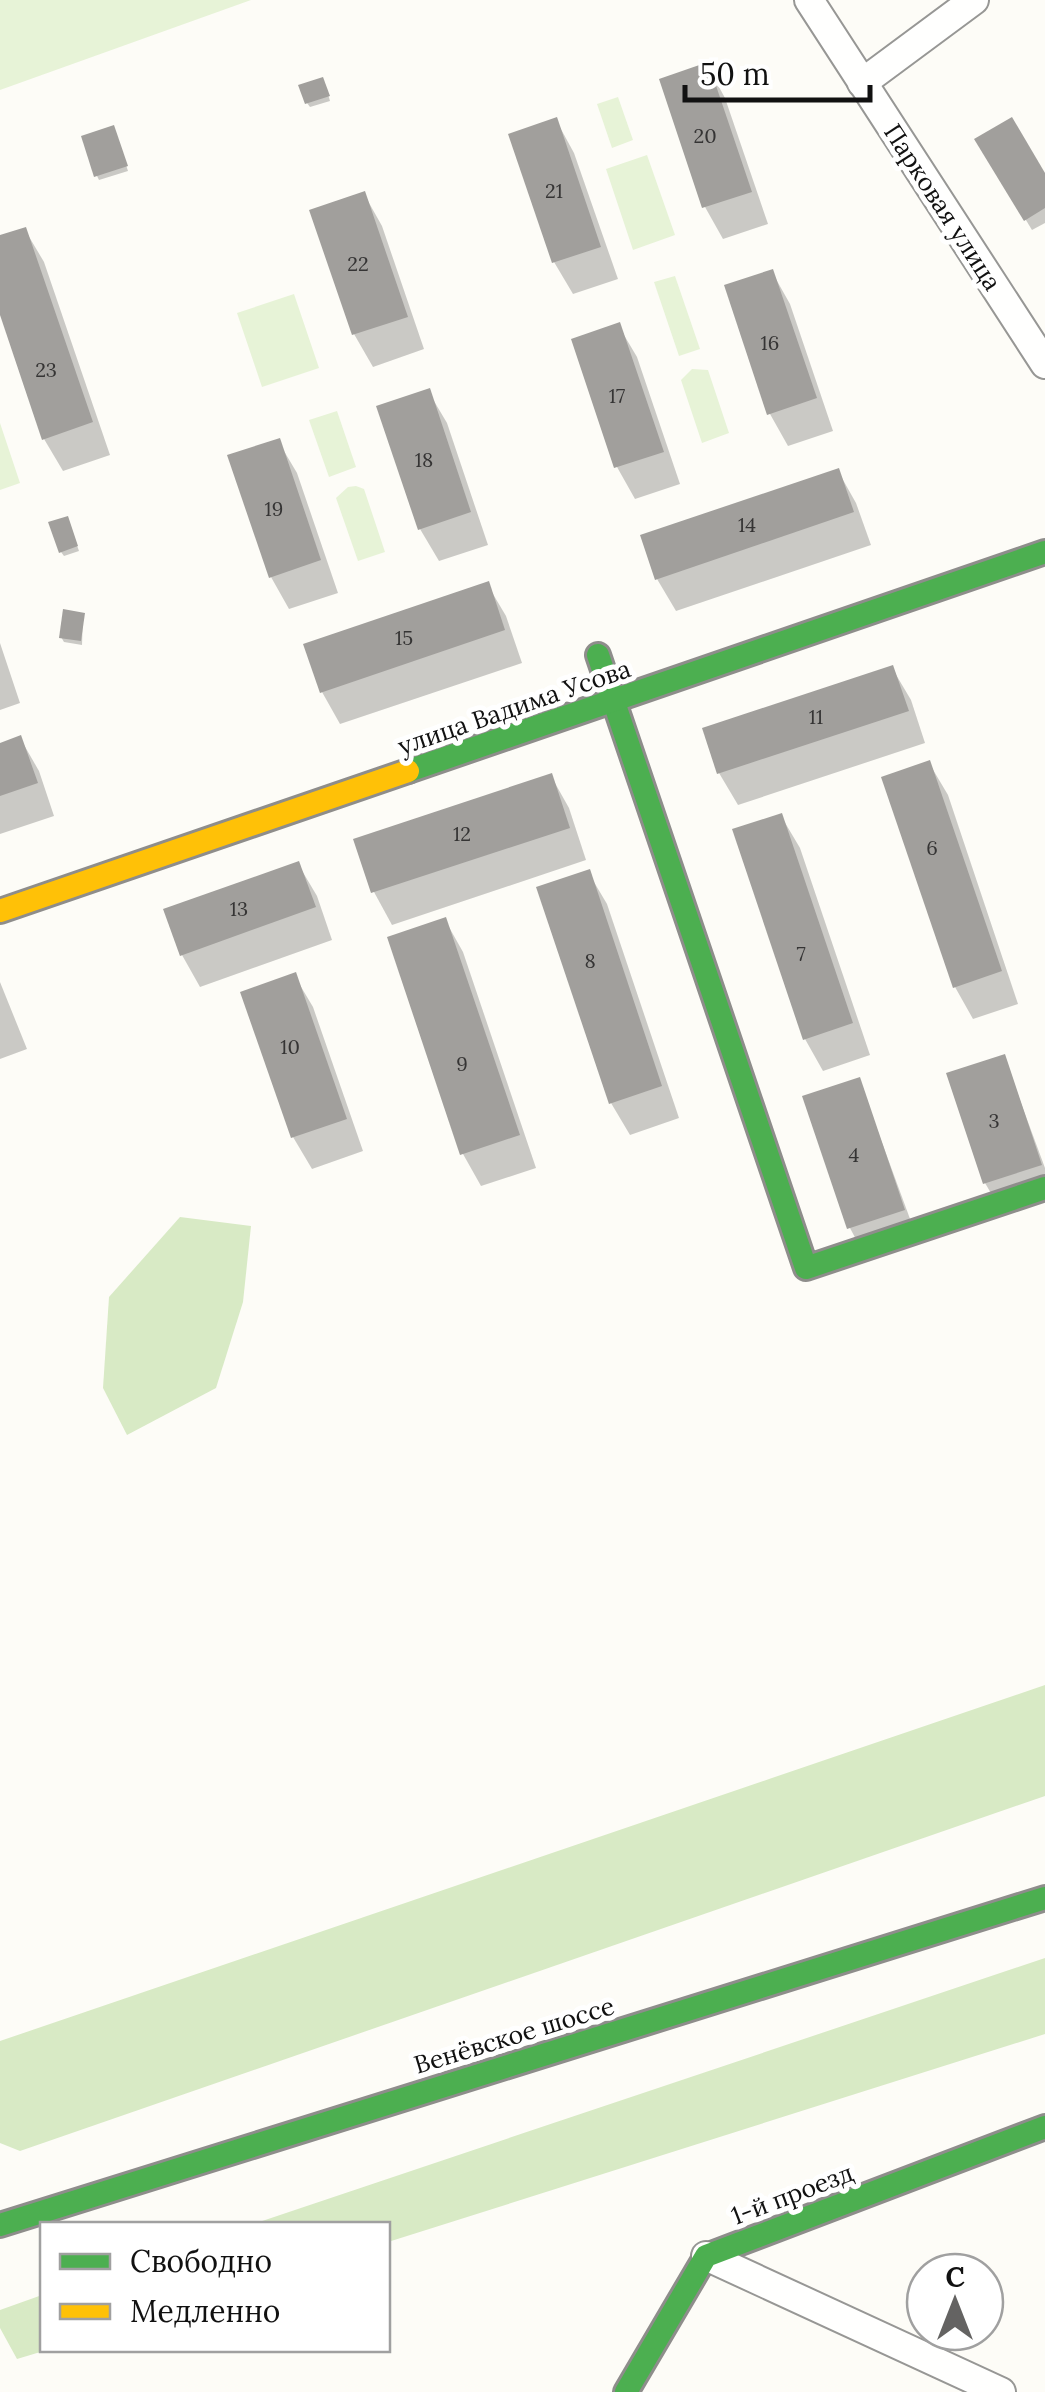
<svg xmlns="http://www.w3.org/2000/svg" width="1045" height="2392" font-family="Lora,serif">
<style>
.green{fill:#e7f3d7}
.forest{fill:#d8eac5}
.shadow{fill:#0003}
.building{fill:#a19f9c}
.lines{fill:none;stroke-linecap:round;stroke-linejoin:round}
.street-casing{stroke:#979795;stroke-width:32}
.fast-casing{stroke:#8e8d8b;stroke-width:28}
.slow-casing{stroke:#8e8d8b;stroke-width:28}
.street{stroke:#fffffe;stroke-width:28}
.fast{stroke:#4caf50;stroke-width:22}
.slow{stroke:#ffc107;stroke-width:22}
.labels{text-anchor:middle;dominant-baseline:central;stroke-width:10;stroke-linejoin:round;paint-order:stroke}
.number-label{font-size:20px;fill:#353434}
.street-label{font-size:25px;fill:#111;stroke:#fff}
</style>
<rect width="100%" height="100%" fill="#fdfcf7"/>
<g class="green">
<path d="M0,0H251L0,90Z"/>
<path d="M618,97L633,140L612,148L597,104Z"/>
<path d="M647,155L675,235L633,250L606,169Z"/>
<path d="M675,276L700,349L679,356L654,282Z"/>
<path d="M294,294L319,368L262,387L237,313Z"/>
<path d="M692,369L708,370L729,433L702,443L681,380Z"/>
<path d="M337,411L356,467L329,477L309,420Z"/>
<path d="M0,423L20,483L0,490Z"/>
<path d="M356,486L364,489L385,552L358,561L336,498L348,487Z"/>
</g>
<g class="forest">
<path d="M180,1217L251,1226L243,1302L216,1388L127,1435L103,1388L109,1297Z"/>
<path d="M1045,1685V1796L20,2151L0,2143V2041Z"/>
<path d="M1045,1958V2034L388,2242V2224H253Z"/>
<path d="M42,2295V2350H47L17,2359L0,2328V2310Z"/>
</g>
<g class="shadow">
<path d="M707,65L725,98L768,224L723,239L705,207Z"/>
<path d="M325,84L330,101L310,107L307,103Z"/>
<path d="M556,120L574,153L618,279L573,294L554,262Z"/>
<path d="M115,132L128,171L99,180L97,176Z"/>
<path d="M977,140L1045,176V223L1032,230Z"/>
<path d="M364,194L382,226L424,349L373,367L354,334L312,212Z"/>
<path d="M25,230L44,262L110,455L63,471L44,439L0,307V238Z"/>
<path d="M772,272L790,304L833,431L788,446L770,414Z"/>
<path d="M618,325L637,357L680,484L635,499L617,467Z"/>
<path d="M428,391L447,423L488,545L439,561L420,529Z"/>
<path d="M278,441L297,473L338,593L289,609L271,577Z"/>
<path d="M838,471L856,503L871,545L676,611L657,579Z"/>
<path d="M69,523L79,551L64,556L61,552Z"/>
<path d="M487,584L506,616L522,663L340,724L322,692Z"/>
<path d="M83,615L82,645L64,642L61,637Z"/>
<path d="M0,643L20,703L0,710Z"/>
<path d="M892,668L911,700L925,743L738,805L719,773L705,730Z"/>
<path d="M20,738L39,771L54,816L0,834V745Z"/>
<path d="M929,763L948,795L1018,1004L973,1019L955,987Z"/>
<path d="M551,776L569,808L586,860L392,925L374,892L357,840Z"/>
<path d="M781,816L800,848L870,1055L823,1071L805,1039Z"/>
<path d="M298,864L317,896L332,940L200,987L182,955Z"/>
<path d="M588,872L607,904L679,1118L630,1135L611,1103Z"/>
<path d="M445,920L463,952L536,1168L481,1186L463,1154L390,939Z"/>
<path d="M294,975L313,1007L363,1151L312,1169L293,1137Z"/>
<path d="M0,982L27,1049L0,1059Z"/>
<path d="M1004,1057L1045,1168V1184L995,1200L985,1183Z"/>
<path d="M859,1080L913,1227L859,1245L850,1228Z"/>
</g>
<g class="building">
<path d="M708,62L752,192L702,208L659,79Z"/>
<path d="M323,77L330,96L305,104L298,85Z"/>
<path d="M557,117L601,247L552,263L508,134Z"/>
<path d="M1012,117L1045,173V208L1024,221L974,139Z"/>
<path d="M114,125L128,166L94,177L81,136Z"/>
<path d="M365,191L408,317L352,335L309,210Z"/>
<path d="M26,227L93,422L42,440L0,315V235Z"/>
<path d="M773,269L817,398L767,415L724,285Z"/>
<path d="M620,322L664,452L614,468L571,339Z"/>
<path d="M430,388L471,512L418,530L376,406Z"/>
<path d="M280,438L321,560L269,578L227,455Z"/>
<path d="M839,468L854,512L655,580L640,535Z"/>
<path d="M68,516L78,546L59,553L48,522Z"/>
<path d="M489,581L505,630L320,693L303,644Z"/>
<path d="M63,609L85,613L81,641L59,638Z"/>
<path d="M893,665L909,711L717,774L702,728Z"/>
<path d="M21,735L38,783L0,796V743Z"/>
<path d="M930,760L1002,971L953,988L881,777Z"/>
<path d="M552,773L570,828L371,893L353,839Z"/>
<path d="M782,813L853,1023L803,1040L732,829Z"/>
<path d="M299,861L316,907L180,956L163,909Z"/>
<path d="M590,869L662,1086L609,1104L536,887Z"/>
<path d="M446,917L520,1135L460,1155L387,937Z"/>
<path d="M296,972L347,1119L291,1138L240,992Z"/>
<path d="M1005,1054L1042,1165L983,1184L946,1073Z"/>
<path d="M860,1077L905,1210L847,1229L802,1096Z"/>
</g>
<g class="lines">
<defs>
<g id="street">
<path d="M809,0L1045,364"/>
<path d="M862,83L974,0"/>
<path d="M706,2256L1001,2392"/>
</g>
<g id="fast">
<path d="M598,655L806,1268L1045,1188"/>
<path d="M408,771L1045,552"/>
<path d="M0,2225L1045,1898"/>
<path d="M626,2392L706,2256L1045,2127"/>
</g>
<path id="slow" d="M0,911L408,771"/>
</defs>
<use href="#street" class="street-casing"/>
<use href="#fast" class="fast-casing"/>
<use href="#slow" class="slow-casing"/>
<use href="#street" class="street"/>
<use href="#fast" class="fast"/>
<use href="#slow" class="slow"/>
</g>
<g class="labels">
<g class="number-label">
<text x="705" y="135">20</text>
<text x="554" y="190">21</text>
<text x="358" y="263">22</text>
<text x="770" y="342">16</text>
<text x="46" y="369">23</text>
<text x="617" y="395">17</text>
<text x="424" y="459">18</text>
<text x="274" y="508">19</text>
<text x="747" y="524">14</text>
<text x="404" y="637">15</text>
<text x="816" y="716">11</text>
<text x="462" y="833">12</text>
<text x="932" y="847">6</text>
<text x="239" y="908">13</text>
<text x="801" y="953">7</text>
<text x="590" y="960">8</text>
<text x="290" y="1046">10</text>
<text x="462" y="1063">9</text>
<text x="994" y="1120">3</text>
<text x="854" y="1154">4</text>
</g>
<g class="street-label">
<text transform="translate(943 207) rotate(57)">Парковая улица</text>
<text transform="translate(514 707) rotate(-19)">улица Вадима Усова</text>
<text transform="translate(514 2035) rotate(-17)">Венёвское шоссе</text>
<text transform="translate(792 2194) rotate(-21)">1-й проезд</text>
</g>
</g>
<rect x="40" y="2222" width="350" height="130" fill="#ffffff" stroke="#a0a0a0" stroke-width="2.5"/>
<rect x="60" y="2254" width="50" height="15" fill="#4caf50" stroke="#a0a0a0" stroke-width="2.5"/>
<text x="130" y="2272" font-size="30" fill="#111111">Свободно</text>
<rect x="60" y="2304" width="50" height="15" fill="#ffc107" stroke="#a0a0a0" stroke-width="2.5"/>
<text x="130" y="2322" font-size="30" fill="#111111">Медленно</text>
<g transform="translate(955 2302)"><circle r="48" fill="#ffffff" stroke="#a0a0a0" stroke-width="2.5"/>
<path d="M0-8L18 38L0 25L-18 38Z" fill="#646362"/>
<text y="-15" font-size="28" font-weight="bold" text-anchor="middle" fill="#111111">С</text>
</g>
<path d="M685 85v15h185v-15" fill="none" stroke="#111111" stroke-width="5"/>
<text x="700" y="85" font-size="30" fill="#111111" stroke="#ffffff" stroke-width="8" paint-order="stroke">50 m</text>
</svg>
